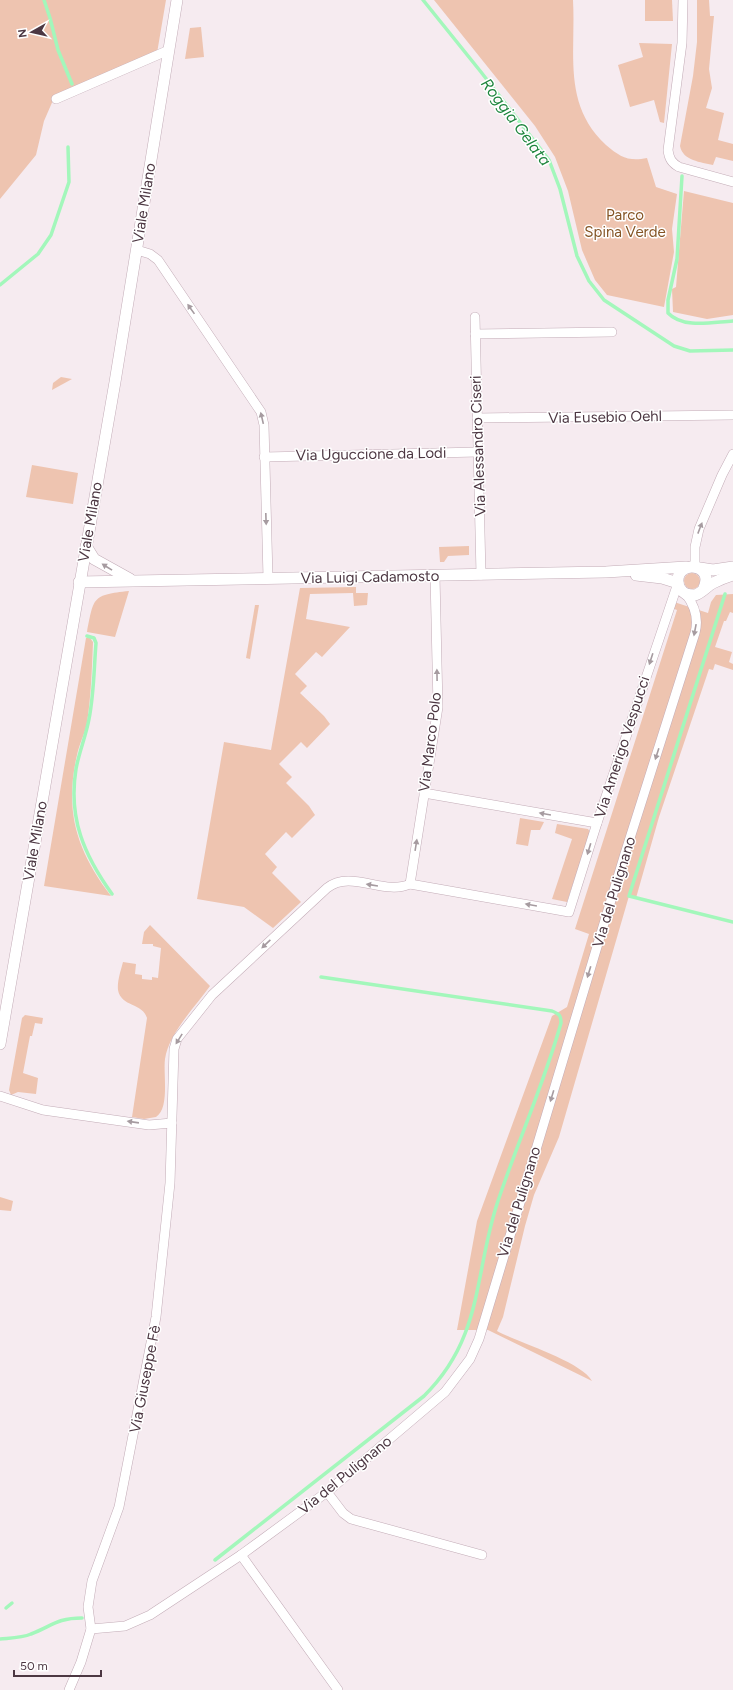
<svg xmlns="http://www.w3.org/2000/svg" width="733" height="1690" font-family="Figtree,sans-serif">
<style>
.green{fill:#eec4b0}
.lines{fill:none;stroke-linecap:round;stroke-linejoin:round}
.stream{stroke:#a3f7bb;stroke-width:3.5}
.minor-casing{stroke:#c3acb7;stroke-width:10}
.tertiary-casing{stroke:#c3acb7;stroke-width:12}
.minor{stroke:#fff;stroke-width:9}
.tertiary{stroke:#fff;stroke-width:11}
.oneway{fill:#a69ba0}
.labels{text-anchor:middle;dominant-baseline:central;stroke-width:3;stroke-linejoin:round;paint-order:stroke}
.street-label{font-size:15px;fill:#4c3742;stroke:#fff}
.park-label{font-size:15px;fill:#845424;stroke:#fff}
.water-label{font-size:16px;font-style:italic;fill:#1e853d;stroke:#fff}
</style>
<rect width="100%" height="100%" fill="#f6ebf0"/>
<g class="green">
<path d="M0,0H166L157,53L54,98L44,121L36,155L0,199Z"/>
<path d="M434,0H573C576,53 562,104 606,145C620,157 629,162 647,158L656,187L677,194L672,229L674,252L664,307L607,295L595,280L582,250L568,191L555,157L535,126Z"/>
<path d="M645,0H672L673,21H645Z"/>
<path d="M697,0H709L710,16H714L709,69L712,88L706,108L724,113L718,140L733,144V161L716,157L713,165C701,162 683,161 680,146L693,76L697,42Z"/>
<path d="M201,27L204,57L185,59L190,28Z"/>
<path d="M639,43L672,44L664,123L660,122L654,100L630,107L618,65L643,57Z"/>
<path d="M684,191L733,203V315L707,319L673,312L672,289L676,287Z"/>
<path d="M61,377L72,379L52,390L53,383Z"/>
<path d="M32,465L78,473L73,504L26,497Z"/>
<path d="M469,546V555L448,556L444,562H440L439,547Z"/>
<circle cx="692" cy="581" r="8"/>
<path d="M356,587V593H368L367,605L354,606L353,593L310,594L306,619L350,627L322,657L316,652L295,674L307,686L300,693L324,716L330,724L307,748L301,742L279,764L292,777L286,783L309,806L315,815L292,838L286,832L265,854L277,867L272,873L301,902L273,928L244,907L197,899L224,742L271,750L300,588Z"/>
<path d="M129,591L115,637L87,632C94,597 92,595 129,591Z"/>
<path d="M733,594V613L730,612L726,621H724L715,647L732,652L729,662L733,664V670L715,664L713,670L709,669L659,817L636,898L629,896L559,1137L534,1195L525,1226L503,1317L497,1331C519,1343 581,1361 592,1381L488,1330H457L477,1221L552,1016L567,1007L589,934L575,929L677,610L672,608L674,602L708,613L711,602L716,595Z"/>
<path d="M255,605H259L250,659L246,658Z"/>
<path d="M86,638H90L93,642C92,668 91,697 87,723C85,734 79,744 77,755C64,812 77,851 111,896L44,886Z"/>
<path d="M520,818L544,822L540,830H531L528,846L516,844Z"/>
<path d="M557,824L588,829L590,832L567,902L552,899L572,839L555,833Z"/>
<path d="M150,925L210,986C195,1007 169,1033 165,1059C163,1074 170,1108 156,1117L144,1119L132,1117L147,1018C143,1003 121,1007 118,990C117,981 121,970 123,962L136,964L135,974L142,975V979L152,980V977L158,978L161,948L153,946V944H142L144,932Z"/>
<path d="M25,1015L43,1018L42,1024L35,1023L32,1036H30L23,1073L38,1078L36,1094L18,1092L11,1095L9,1090L22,1018Z"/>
<path d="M0,1197L13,1201L11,1211L0,1210Z"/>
</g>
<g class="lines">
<g class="stream">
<path d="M44,0L50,18L58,50L72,84"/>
<path d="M423,0L481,72L549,160L560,189L577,256L589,281L604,300L674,346L690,351L733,350"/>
<path d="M682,176L677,259L668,300V313C683,329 713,322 733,321"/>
<path d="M0,285L38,254L51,235L69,182L68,147"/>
<path d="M725,594L629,896L733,922"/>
<path d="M87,636L94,638L96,643C94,668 94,694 89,719C86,736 79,752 76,769C68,818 84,855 112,894"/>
<path d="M215,1560L424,1396C483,1338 474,1275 497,1204C517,1143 544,1084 561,1023C561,1015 559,1014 552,1011L321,977"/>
<path d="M6,1608L12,1603"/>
<path d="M0,1639C10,1638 22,1638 31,1634C52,1626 57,1618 82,1618"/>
</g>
<defs>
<g id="minor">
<path d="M683,0L682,43L668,150C669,159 672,163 679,167L733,182"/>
<path d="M56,99L169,50"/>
<path d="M137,250L150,254L158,260L261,412L264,425L268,578"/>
<path d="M475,317L481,575"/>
<path d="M475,334L612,332"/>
<path d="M477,418L733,415"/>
<path d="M264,457L478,452"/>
<path d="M695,566V547L699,529L722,475L733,454"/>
<path d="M424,793L597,823"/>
<path d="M410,884L438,707L435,576"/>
<path d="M0,1096L43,1110L149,1125L172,1123"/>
<path d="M327,1492L343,1513L351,1519L482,1555"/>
<path d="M241,1555L338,1690"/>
<path d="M91,1629L125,1626L150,1615L241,1555L327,1492L445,1392L470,1359L479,1339L624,857L695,633C699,618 695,606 686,594"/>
<path d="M69,1690L81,1662L91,1629L88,1607L92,1581L119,1507L156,1317L170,1183L174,1049L177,1039L212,995L327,888C351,869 384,896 410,884L569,912L597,823L678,583"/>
</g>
<g id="tertiary">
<path d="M86,546L94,559L130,579"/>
<path d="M700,568L713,570L733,567"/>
<path d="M636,575L662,578L678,583"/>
<path d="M79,582L606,572L686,567"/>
<path d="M703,590C717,563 676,559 678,582C678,587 681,591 686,594C689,595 692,595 695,595C702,593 707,586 713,583C719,580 726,577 733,575"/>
<path d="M0,1044L115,382L177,0"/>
</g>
</defs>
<use href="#minor" class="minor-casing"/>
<use href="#tertiary" class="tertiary-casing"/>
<use href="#minor" class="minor"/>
<use href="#tertiary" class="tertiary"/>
</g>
<defs><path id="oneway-solid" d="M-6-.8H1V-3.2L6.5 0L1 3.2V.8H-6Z"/></defs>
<g class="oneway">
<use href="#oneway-solid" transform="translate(191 309) rotate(-125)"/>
<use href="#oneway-solid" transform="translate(262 418) rotate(-103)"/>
<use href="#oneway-solid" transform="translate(266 519) rotate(88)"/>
<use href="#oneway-solid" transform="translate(700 528) rotate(-69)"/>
<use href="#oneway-solid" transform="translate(107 567) rotate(-148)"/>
<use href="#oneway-solid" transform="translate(695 630) rotate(101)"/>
<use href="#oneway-solid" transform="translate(651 659) rotate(108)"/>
<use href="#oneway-solid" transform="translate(437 675) rotate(-91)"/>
<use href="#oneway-solid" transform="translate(657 754) rotate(108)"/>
<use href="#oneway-solid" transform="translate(545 814) rotate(-170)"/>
<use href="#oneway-solid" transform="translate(416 845) rotate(-81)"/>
<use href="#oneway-solid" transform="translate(589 849) rotate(107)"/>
<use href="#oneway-solid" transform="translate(372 885) rotate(-171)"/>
<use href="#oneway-solid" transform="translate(531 905) rotate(-170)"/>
<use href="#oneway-solid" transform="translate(266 944) rotate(137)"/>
<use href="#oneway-solid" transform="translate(589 972) rotate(107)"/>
<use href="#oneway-solid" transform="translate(179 1039) rotate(122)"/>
<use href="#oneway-solid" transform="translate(552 1096) rotate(107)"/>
<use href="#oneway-solid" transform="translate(133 1122) rotate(-172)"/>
</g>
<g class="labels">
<g class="street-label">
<text transform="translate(144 203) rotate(-81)">Viale Milano</text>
<text transform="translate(605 417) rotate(-1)">Via Eusebio Oehl</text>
<text transform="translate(478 446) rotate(-92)">Via Alessandro Ciseri</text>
<text transform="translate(371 454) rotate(-1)">Via Uguccione da Lodi</text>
<text transform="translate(90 522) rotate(-80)">Viale Milano</text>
<text transform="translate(370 577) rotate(-1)">Via Luigi Cadamosto</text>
<text transform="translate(430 742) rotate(-83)">Via Marco Polo</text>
<text transform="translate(622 747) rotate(-72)">Via Amerigo Vespucci</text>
<text transform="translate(35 841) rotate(-80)">Viale Milano</text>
<text transform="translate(614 892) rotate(-73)">Via del Pulignano</text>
<text transform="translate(519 1202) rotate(-73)">Via del Pulignano</text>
<text transform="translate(145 1379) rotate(-79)">Via Giuseppe Fè</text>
<text transform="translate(345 1475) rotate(-39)">Via del Pulignano</text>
</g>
<g class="park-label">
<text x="625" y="215">Parco<tspan x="625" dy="17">Spina Verde</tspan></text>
</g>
<g class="water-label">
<text transform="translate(516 122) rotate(53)">Roggia Gelata</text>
</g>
</g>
<g transform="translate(32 32) rotate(262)" stroke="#ffffff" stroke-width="3" paint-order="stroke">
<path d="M0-3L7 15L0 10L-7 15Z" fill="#4c3742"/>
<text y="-6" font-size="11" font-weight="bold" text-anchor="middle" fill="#4c3742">N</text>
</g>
<path d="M14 1670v6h87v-6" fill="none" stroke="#4c3742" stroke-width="2"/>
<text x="20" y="1670" font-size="12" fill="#4c3742" stroke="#ffffff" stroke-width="3" paint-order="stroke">50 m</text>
</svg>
